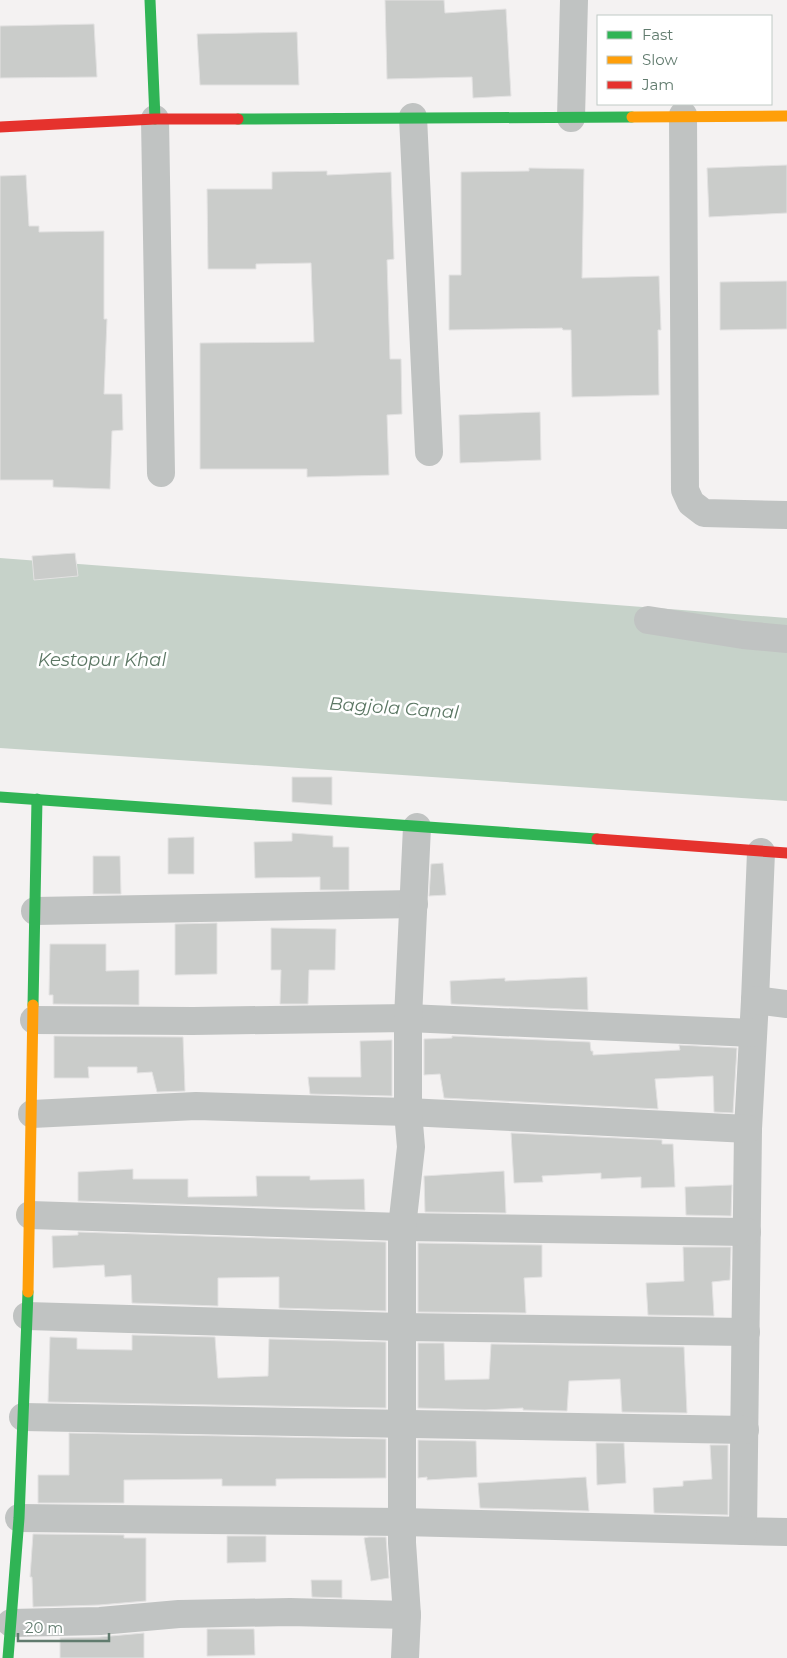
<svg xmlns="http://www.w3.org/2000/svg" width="787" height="1658" font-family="Montserrat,sans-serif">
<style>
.water{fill:#c6d2c9}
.building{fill:#caccca;stroke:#e3e2e2}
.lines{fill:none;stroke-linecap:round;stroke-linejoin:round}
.street{stroke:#c0c3c2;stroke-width:28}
.fast{stroke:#30b455;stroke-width:11}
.slow{stroke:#ff9f0a;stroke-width:11}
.jam{stroke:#e5322d;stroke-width:11}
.labels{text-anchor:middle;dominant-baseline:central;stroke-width:5;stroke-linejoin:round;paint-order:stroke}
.water-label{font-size:18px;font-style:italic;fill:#5c7764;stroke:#fff}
</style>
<rect width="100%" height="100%" fill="#f4f2f2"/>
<path class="water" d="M0,558L787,618V801L0,748Z"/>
<g class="building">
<path d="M385,0H444L445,13L506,9L511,96L473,98L472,77L387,79Z"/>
<path d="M94,24L97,77L0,78V26Z"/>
<path d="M297,32L299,85H200L197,34Z"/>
<path d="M787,165V213L709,217L707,168Z"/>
<path d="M529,168L584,169L582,278L659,276L661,330H658L659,395L572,397L571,330H563L562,328L449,330V275H461V172L529,171Z"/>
<path d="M327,171V175L391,172L394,259L387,260L390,359H401L402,414L387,415L389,475L307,477V469H200V343L314,342L311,263L256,264V269H208L207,189H272V172Z"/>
<path d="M26,175L29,226H39V232L104,231V319H107L104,394H122L123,430L112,431L110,489L53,487V480H0V176Z"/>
<path d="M787,281V329L720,330V282Z"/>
<path d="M540,412L541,460L460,463L459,415Z"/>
<path d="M75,553L78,576L34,580L32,556Z"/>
<path d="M292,777H332V805L292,802Z"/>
<path d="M292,833L333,836V847H349V890H320V877L255,878L254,842L292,841Z"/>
<path d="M194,837V874H168V838Z"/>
<path d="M93,856H120L121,894H93Z"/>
<path d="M443,863L446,895L429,896L431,864Z"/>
<path d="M217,923V974L175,975V924Z"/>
<path d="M271,928L336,929L335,970H309L308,1004H280L281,970H271Z"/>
<path d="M50,944H106V971L139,970V1005L53,1004V995H49Z"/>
<path d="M587,977L588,1010L451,1004L450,981L505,978V981Z"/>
<path d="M54,1036L183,1037L185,1091L157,1092L152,1072L137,1073V1067H88L89,1078H54Z"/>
<path d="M452,1036L590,1042L591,1051H593V1055L680,1050L679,1045L737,1048L733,1113L714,1112L713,1076L655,1079L658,1109L444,1098L440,1074L424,1075V1039L452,1038Z"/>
<path d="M392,1040V1096L310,1094L308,1077H361L360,1041Z"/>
<path d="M511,1133L662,1140V1144H673L675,1187L641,1188V1177L601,1179V1173L542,1176L543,1182L514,1183Z"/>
<path d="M133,1169V1179H188V1197L257,1196L256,1176H310V1180L364,1179L365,1210L78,1201V1172Z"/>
<path d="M504,1171L506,1213L425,1212L424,1176Z"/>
<path d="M732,1185L731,1216L686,1215L685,1187Z"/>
<path d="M78,1232L386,1242V1311L279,1308V1277L218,1278V1306L132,1303L131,1275L105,1277L104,1265L53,1268L52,1236L78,1235Z"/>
<path d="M418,1243L542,1245V1277L524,1278L526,1313L418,1312Z"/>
<path d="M683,1247H731L730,1280L712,1282L714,1316L648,1315L646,1283L684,1281Z"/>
<path d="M132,1335L215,1337L218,1378L268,1376L269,1339L386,1342V1408L48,1402L50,1337L77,1338V1349L132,1350Z"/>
<path d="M418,1343H444L445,1380L489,1379L491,1344L684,1347L687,1413L622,1412L620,1379L569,1381L567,1411L523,1410V1408L485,1410L418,1408Z"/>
<path d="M69,1433L386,1439V1478L276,1479V1486H222V1479L124,1480V1503H38V1475H69Z"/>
<path d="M418,1440L476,1441L477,1477L427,1480V1477L418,1478Z"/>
<path d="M596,1443H624L626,1483L597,1485Z"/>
<path d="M710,1445H728V1515L654,1513L653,1488L683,1486V1481L712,1479Z"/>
<path d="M586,1477L589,1511L480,1508L478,1483Z"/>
<path d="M33,1534L124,1535V1538H146V1601L99,1605L33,1607L32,1577H30Z"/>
<path d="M227,1536H266V1562L227,1563Z"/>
<path d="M369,1537H386L389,1578L371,1581L364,1538Z"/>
<path d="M311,1580H342V1598L312,1597Z"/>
<path d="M207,1629H254L255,1655L207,1656Z"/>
<path d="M144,1633V1658H60V1638L100,1637Z"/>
</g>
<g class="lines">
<g class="street">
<path d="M683,115L685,490L691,503L704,513L787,515"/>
<path d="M413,117L429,452"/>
<path d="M571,118L574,0"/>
<path d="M155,119L161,473"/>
<path d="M648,620L743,635L787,639"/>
<path d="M761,852L755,1000L748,1129L743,1531L787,1532"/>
<path d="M35,911L414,904"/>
<path d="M755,1000L787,1004"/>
<path d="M34,1020L193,1021L408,1018L753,1033"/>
<path d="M32,1114L196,1106L408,1112L748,1129"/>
<path d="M30,1215L402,1227L747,1232"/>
<path d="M27,1316L402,1327L746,1332"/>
<path d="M23,1417L745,1430"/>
<path d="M19,1518L402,1522L743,1531"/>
<path d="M11,1623L100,1621L179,1614L290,1612L407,1615"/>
<path d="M405,1658L407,1615L402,1543V1227L411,1147L408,1112V1018L417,827"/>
</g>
<g class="fast">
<path d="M150,0L155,119"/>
<path d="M238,119L632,117"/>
<path d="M0,797L597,839"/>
<path d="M33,1005L37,799"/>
<path d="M8,1658L19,1518L28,1292"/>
</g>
<g class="slow">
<path d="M632,117L787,116"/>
<path d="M28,1292L33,1005"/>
</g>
<g class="jam">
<path d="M0,127L155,119H238"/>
<path d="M597,839L787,853"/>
</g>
</g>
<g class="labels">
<g class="water-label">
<text x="102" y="660">Kestopur Khal</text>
<text transform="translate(394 708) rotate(4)">Bagjola Canal</text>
</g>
</g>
<rect x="597" y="15" width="175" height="90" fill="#ffffff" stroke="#c0cac5"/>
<rect x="607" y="31" width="25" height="8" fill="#30b455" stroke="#c0cac5"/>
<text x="642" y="40" font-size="15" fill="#617b6e">Fast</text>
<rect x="607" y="56" width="25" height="8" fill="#ff9f0a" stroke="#c0cac5"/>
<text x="642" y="65" font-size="15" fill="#617b6e">Slow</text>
<rect x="607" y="81" width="25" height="8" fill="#e5322d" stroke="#c0cac5"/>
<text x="642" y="90" font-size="15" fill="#617b6e">Jam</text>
<path d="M18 1633v8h91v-8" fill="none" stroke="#617b6e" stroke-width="2.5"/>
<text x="25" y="1633" font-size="15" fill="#617b6e" stroke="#ffffff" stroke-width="4" paint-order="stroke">20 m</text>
</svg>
